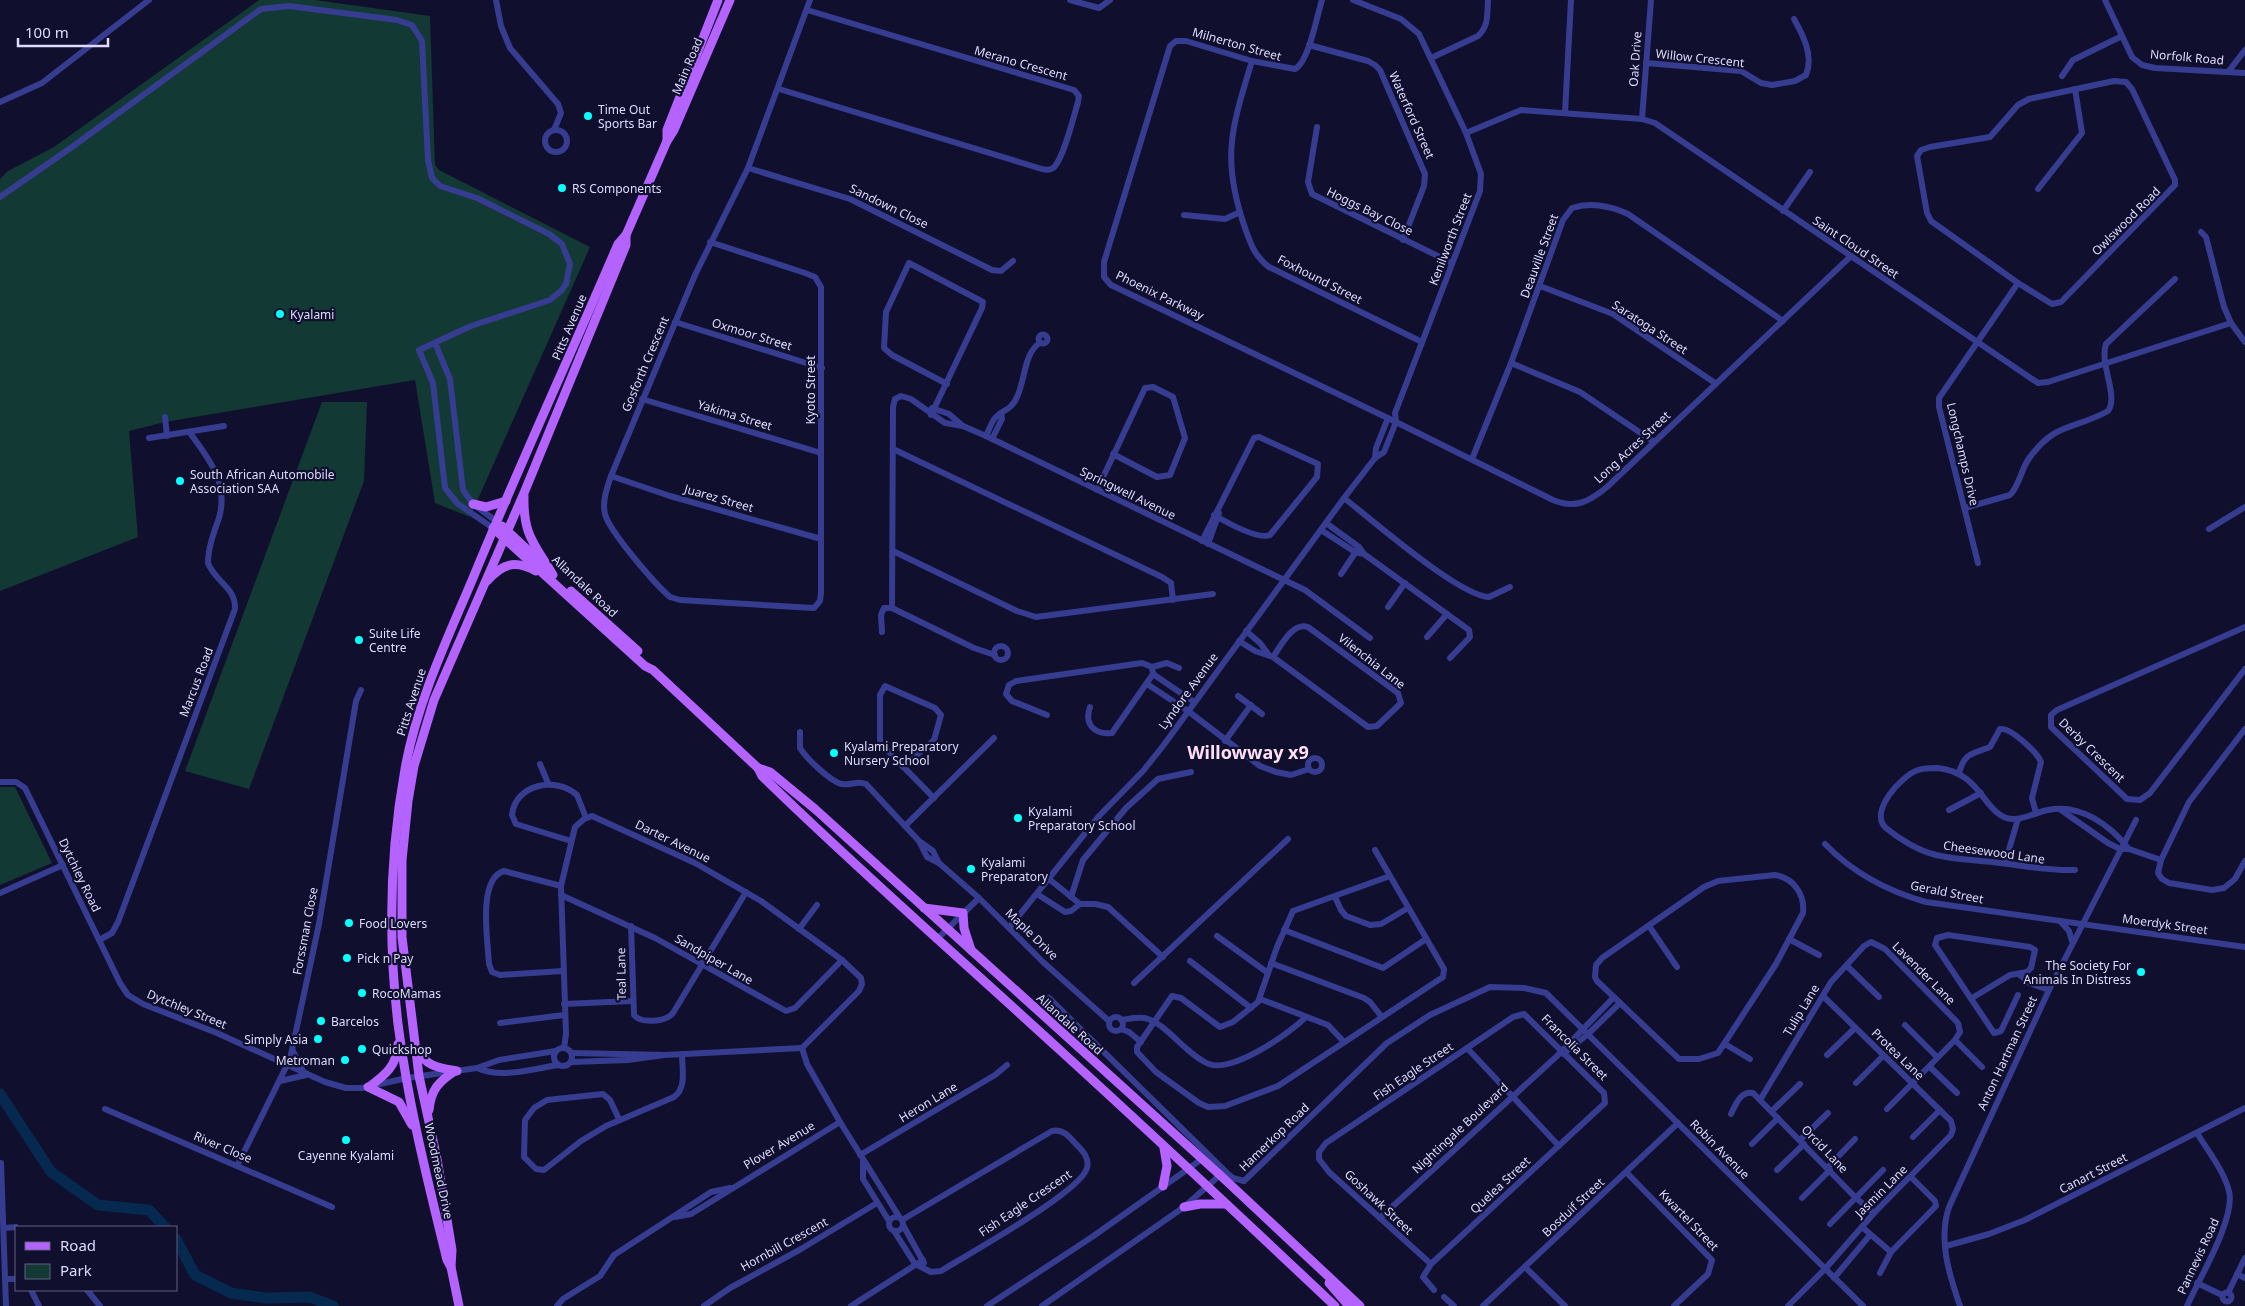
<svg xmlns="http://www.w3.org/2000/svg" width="2245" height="1306" font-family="'Noto Sans',sans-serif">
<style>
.green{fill:#123933}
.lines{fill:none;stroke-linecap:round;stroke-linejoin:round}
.river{stroke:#062950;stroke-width:11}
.minor{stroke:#363d91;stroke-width:6}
.major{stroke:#b463ff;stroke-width:9}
.poi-dot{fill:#08fffd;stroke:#110f2e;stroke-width:2}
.labels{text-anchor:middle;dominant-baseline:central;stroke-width:4.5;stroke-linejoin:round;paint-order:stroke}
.street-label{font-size:12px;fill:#dddcff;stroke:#110f2e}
.poi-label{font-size:12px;fill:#dddcff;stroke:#110f2e;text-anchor:start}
.district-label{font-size:18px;font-weight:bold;fill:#ffdef7;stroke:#110f2e}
</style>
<rect width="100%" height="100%" fill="#110f2e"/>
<g class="green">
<path d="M259,0H315L430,16L435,165L439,170L590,247L470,517L435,503L415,380L165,422L129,431L138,537L0,591V179L8,171L54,147Z"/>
<path d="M322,402H367L364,481L249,789L185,771Z"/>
<path d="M0,787H15L52,863L0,885Z"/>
</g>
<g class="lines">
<g class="river">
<path d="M0,1094L51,1172L98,1205L149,1210L165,1227"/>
<path d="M176,1239L195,1275L231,1293L266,1298L310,1297L333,1306"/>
</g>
<g class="minor">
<path d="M496,0L501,26L510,48L558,104L561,113L554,130"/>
<path d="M1070,0L1099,8L1110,0"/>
<path d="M1322,0C1317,15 1309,62 1295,69L1252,61L1186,41H1176L1170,46L1104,262V277L1111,285L1396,422L1553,500C1575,509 1589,502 1607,487L1851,256"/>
<path d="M2105,0L2132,57L2142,65L2155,68L2245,73"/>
<path d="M1309,45L1368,61L1375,65L1380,70L1425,174L1424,186L1403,240"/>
<path d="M1431,58L1478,36C1489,26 1487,14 1488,0"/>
<path d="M1252,61C1232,127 1221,157 1244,225C1250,242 1254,256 1269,267L1422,342"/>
<path d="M1646,63L1741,71L1761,83L1772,85L1795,81L1806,75C1814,56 1803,35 1794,19"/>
<path d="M2228,72L2245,50"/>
<path d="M2062,76L2073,60L2122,36"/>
<path d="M2114,81L2126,82L2132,89L2175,180V185L2061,302L2052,304L2018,283L1931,221L1927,213L1917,156L1921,150L1930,147L1990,137L2018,105L2029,99Z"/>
<path d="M779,89L1042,169C1046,170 1050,170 1053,168C1063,161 1074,115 1078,102L1079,96L1074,90L807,10"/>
<path d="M0,102L42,83L149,0"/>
<path d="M1565,113L1571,0"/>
<path d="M1642,119L1651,0"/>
<path d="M1317,127L1308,182L1312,194L1452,263"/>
<circle cx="556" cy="141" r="11"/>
<path d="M1466,133L1521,110L1642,119L1655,123L2038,383L2048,382L2231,323"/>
<path d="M748,168L850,199L992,270L1001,271L1013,261"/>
<path d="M2038,189L2082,133L2075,89"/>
<path d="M0,197L72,147L261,9L289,6L397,20L412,25L422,41L428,160L432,178L440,186L477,198L549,234L562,244L570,264L566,284L561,291L550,300L471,326L419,350L433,383L445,488L458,504L493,528"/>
<path d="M1783,211L1810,172"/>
<path d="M1184,215L1225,219L1240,212"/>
<path d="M2201,232L2206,237L2224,307L2231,323L2245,342"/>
<path d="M710,242L805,273L815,277L821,287V593L820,601L814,608L680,600L670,597C655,584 609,531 605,514C602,501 607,488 611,476L695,275L748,168L810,0"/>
<path d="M1540,286L1613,314L1715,383"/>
<path d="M675,322L822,368"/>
<circle cx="1043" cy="339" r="4.5"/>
<path d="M435,343L450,379L463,490L473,504L496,521"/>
<path d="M1511,363L1580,392L1654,442"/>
<path d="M642,399L821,453"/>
<path d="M932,408L949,414L963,426"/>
<path d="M931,415L982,308L983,302L909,263L886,312L884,348L892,355L947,384"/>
<path d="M165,417L167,436"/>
<path d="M986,436C989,430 991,423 995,418C1003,409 1011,411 1017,397C1025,381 1024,352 1040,343"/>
<path d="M149,438L224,426"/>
<path d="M992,439L1002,419L1001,413"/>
<path d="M893,449L1162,577L1171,583L1173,600"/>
<path d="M1375,458L1376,448L1388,418"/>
<path d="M1472,459L1511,363L1563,220L1572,208C1590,202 1611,206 1628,214L1783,321"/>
<path d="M611,476L670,496L821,539"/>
<path d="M1097,490L1145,388L1153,387L1173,397L1185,438L1170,475L1157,477L1113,454"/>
<path d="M1344,498C1371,519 1459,596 1489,597L1510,587"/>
<path d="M1965,508L2010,495C2020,485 2021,468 2030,457C2057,421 2074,430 2108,411C2119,397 2099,363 2106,344L2175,279"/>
<path d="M1326,523L1359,547L1364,554L1469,630L1470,637L1450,658"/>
<path d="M2209,529L2245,507"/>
<path d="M1321,530L1355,552L1364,554"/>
<path d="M1202,541L1254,438L1259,437L1318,464L1317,477L1270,535C1258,540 1226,522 1214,515"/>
<path d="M1208,544L1219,513"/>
<path d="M893,551L1017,611L1036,617L1213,594"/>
<path d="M1978,563L1939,407V398L2018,283"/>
<path d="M1341,574L1357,550"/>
<path d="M1388,607L1405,583"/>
<path d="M892,608L893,407L895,399L901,396L911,399L945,423L963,426L986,436L1305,590L1370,638"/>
<path d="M2245,627L2057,710L2051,715V727L2127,799L2140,800L2150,793L2245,669"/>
<path d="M1246,631L1260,643L1269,655"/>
<path d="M882,632L881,615L884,608H892L974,648L995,655"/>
<path d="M1427,637L1447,614"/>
<path d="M1239,641L1255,651L1273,657L1368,727L1377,726L1401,703L1398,693L1308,627C1292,622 1281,646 1273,657"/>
<circle cx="1001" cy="653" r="7"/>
<path d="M1152,667L1167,663L1179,668"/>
<path d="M1153,674L1194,702"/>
<path d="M1147,684L1188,711L1260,766L1276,772L1291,775L1309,769"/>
<path d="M1238,696L1262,714"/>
<path d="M1047,715L1012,701L1006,694L1009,685L1016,681L1142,663L1152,667L1153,674L1112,733C1094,735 1084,724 1090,707"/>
<path d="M2245,729L2189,802L2161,860L2158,873L2162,879L2169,883L2212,890L2224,888L2235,879L2245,861"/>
<path d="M800,732V748C806,758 831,782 842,784C851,786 857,780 866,784L919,841L933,851L939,863"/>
<path d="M1225,741L1251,705"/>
<circle cx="1315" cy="765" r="7"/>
<path d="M540,764L548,783"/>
<path d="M903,767L934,740L941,715L935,708L885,686L880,695V743L934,798"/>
<path d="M1959,773C1965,752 1971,755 1990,747L2000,729C2010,727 2037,752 2041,762L2032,798L2036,813"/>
<path d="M0,782H16L25,788L120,983L128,995L143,1004L217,1033L325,1082L346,1088H362L407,1078L477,1068L499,1060L556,1051"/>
<path d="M1949,810L1981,793"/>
<path d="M2061,810L2108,843L2120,849H2129L2161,860"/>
<path d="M905,826L994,738"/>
<path d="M571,841L516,824L512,815C515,784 556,776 577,795L586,818"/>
<path d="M919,841L927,857L939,863L979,898L1043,962L1109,1021"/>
<path d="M1825,844C1853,873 1887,891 1926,902L2245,947"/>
<path d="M1375,850L1444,969L1443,977L1278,1086L1225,1106L1208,1107L1199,1103L1156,1072L1137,1052V1047L1172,996L1181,998L1220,1027L1233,1022L1258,1002L1277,947L1293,911L1390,876"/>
<path d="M2005,863L2018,819"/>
<path d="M2075,870C2049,871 2026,866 2000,863C1979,860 1957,860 1936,855C1919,851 1899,839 1886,828C1868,812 1902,775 1918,770C1924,768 1931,768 1937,768C1983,772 1983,816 2012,819C2024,820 2036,812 2048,810C2080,803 2110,825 2129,849"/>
<path d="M1775,875C1794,878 1805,895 1803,913L1776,964L1718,1053L1699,1059H1679L1597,981L1595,977L1596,965L1602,958L1704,887L1718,881Z"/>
<path d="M1049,879L1080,904"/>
<path d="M561,886L504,871C477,879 488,942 489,964L492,972L500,975L563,971"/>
<path d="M0,893L63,865"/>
<path d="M1037,894L1065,912L1071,911L1080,904H1095L1108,907L1163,957"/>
<path d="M561,895L655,938L786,1011L795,1008L842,960"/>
<path d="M1071,897L1083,860L1126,808L1158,779L1191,772"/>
<path d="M1335,897L1341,910L1346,916L1370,925L1381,924L1408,908"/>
<path d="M2060,921L2069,931L2072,941"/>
<path d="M631,926L634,1015C641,1024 666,1022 673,1013L746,892"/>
<path d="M1649,926L1677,967"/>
<path d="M1009,928L1099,816L1143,771L1163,746L1344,498L1375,458L1384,452L1396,422L1395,413L1480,191L1481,174L1466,133L1419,34L1401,19L1353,0"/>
<path d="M799,929L817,905"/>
<path d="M1284,930L1383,968L1426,939"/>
<path d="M1217,936L1268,973"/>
<path d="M1789,939L1819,955"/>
<path d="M99,940L112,933L118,922L235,609C236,587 215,582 208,563C208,548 214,532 219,518C229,483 209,459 190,433"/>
<path d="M936,940L979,898"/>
<path d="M1190,961L1251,1008"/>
<path d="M1271,963L1364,998L1370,1002L1382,1017"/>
<path d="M1847,966L1879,997"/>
<path d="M2019,974L2029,983L2049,990"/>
<path d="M1134,983L1288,839"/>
<path d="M1049,998L1227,1173L1233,1178L1244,1181L1387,1043L1430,1015L1490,987L1524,988L1546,993L1863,1306"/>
<path d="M1972,998L2010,975L2027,972L2031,968L2035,950L2030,947L1948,935L1937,938L1935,945L1994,1033L2001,1031L2018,995"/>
<path d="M1260,999L1328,1025L1344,1042"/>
<path d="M564,1004L632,1001"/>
<circle cx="1116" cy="1024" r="7"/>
<path d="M1121,1020C1129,1019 1140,1016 1148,1019C1167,1025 1188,1056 1209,1064C1233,1073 1290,1033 1306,1017"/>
<path d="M500,1023L564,1015"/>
<path d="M1905,1025L1937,1057"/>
<path d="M1121,1029L1129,1032L1141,1042"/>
<path d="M1955,1040L1982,1067"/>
<path d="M1725,1044L1750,1059"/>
<circle cx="563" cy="1057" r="9"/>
<path d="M564,1048L566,1034L561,886L575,827L584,819L592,816L695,863L761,901L842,960L861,978L862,984L859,991L802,1048"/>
<path d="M802,1048L807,1064L840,1122L900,1218"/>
<path d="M1467,1048L1559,1146"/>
<path d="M293,1051L303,1071"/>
<path d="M572,1053L665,1055L802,1048"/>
<path d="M1563,1054L1587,1035L1620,1003"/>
<path d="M1827,1055L1855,1028"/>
<path d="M572,1062L628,1060L664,1055"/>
<path d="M1930,1067L1957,1093"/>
<path d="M477,1068C501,1079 533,1069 558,1065"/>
<path d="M280,1081L306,1075"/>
<path d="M1856,1083L1883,1056"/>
<path d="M1760,1100L1831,982L1864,946L1871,942L1885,949L1958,1023L1960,1032L1955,1040L1887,1109"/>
<path d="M105,1109L332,1207"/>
<path d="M1772,1111L1800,1084"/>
<path d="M1731,1114C1736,1104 1740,1091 1753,1093L1856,1198L1874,1213"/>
<path d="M619,1119L610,1100L603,1094L547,1100L534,1108L525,1120L524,1157L536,1169L544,1170L581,1141L606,1126L674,1097C687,1088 682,1068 682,1054"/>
<path d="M1913,1137L1940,1110"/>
<path d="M1800,1140L1828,1113"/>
<path d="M1752,1144L1778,1118"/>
<path d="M860,1155L995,1075L1007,1065"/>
<path d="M863,1162V1179L889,1221"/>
<path d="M1,1163L6,1306"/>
<path d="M237,1166L290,1059L319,924L356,701L361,690"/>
<path d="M1827,1168L1855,1139"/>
<path d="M1777,1170L1804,1144"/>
<path d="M1627,1173L1712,1260L1708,1274L1674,1306"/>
<path d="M1802,1198L1830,1170"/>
<circle cx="896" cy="1224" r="7"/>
<path d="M675,1217L691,1214L840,1122"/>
<path d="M1380,1218L1557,1056L1614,997"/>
<path d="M902,1220L1052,1131C1062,1129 1068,1135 1074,1142C1081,1149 1090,1157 1087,1168C1081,1192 966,1255 941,1271L931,1272L915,1264"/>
<path d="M1830,1224L1883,1170"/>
<path d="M903,1225L924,1263"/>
<path d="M1862,1227L1891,1252"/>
<path d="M5,1228L16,1227"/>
<path d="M894,1231L915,1264"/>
<path d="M1946,1246L1989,1234L2025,1220L2245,1108"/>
<path d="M1431,1264L1329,1172L1319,1159V1152L1326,1143L1513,1017L1524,1014L1604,1093L1605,1103L1431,1264L1423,1277L1434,1290"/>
<path d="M1525,1267L1565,1306"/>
<path d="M1880,1273L1891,1252L1936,1206L1935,1201L1911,1177"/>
<path d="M2237,1274L2245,1278"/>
<path d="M1834,1278L1870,1235"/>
<path d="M5,1279H16"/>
<path d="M2197,1283L2222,1295"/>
<path d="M31,1290L39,1306"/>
<path d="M87,1290L100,1306"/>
<circle cx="2227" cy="1297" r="4.5"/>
<path d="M2228,1293L2245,1258"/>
<path d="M1444,1297L1454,1306"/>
<path d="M557,1306L563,1299L600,1276L614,1255L711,1192L730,1188"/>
<path d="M704,1306L730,1288L801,1249L877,1203"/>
<path d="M851,1306L923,1260"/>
<path d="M987,1306L1092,1237L1202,1159"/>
<path d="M1042,1306L1184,1207L1220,1175"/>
<path d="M1483,1306L1678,1123"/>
<path d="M1788,1306L1825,1269L1874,1213L1951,1135L1953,1129L1951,1121L1823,996"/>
<path d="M1960,1306C1949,1274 1938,1240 1949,1207L2049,990L2136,820"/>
<path d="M2187,1306C2199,1279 2236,1218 2229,1191C2224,1171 2208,1151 2197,1133"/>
</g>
<g class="major">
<path d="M667,141V130L718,0"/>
<path d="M524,496C523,535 534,543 553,575"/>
<path d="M473,504L486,507L506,501"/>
<path d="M502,526L544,565"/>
<path d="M493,528L645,666L653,670L758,768L762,776C859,871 962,960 1062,1052C1154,1136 1245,1221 1335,1306"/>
<path d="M487,581C503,563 515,560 536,571"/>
<path d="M571,591L638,651"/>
<path d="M758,768L770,772L815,809L1220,1175L1360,1306"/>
<path d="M924,908L963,913L964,928L971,950"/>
<path d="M418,1050C426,1067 440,1068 457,1071"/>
<path d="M368,1087L399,1102L412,1125"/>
<path d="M369,1087C385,1075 397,1066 398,1044"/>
<path d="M429,1110C431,1090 438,1082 455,1071"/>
<path d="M1163,1186L1167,1166L1164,1148"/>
<path d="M1184,1207L1200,1204H1226"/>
<path d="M451,1267L452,1250L437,1159L419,1076L402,937V860L408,801L414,766L434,700L524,493L626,245V235"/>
<path d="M1329,1283L1349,1306"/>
<path d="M459,1306L451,1267L447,1260C428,1182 408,1104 398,1024C388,940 390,852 405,769C417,702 447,640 473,578C519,466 570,356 618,244L626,235L667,141L674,130L730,0"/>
</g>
</g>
<g class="poi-dot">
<circle cx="588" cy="116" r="5"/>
<circle cx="562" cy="188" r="5"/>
<circle cx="280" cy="314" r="5"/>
<circle cx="180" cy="481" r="5"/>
<circle cx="359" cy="640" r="5"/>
<circle cx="834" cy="753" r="5"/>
<circle cx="1018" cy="818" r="5"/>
<circle cx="971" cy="869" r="5"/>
<circle cx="349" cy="923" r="5"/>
<circle cx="347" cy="958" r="5"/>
<circle cx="2141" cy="972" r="5"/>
<circle cx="362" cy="993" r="5"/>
<circle cx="321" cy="1021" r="5"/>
<circle cx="318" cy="1039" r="5"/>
<circle cx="362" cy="1049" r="5"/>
<circle cx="345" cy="1060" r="5"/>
<circle cx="346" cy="1140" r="5"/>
</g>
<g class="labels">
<g class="street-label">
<text transform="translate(1237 44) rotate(16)">Milnerton Street</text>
<text transform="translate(2187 57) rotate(5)">Norfolk Road</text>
<text transform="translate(1700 58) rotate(6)">Willow Crescent</text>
<text transform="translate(1635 59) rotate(-86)">Oak Drive</text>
<text transform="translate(1021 63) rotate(16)">Merano Crescent</text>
<text transform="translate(687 66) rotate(-67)">Main Road</text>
<text transform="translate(1412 115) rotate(66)">Waterford Street</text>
<text transform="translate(889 206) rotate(26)">Sandown Close</text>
<text transform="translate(1370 211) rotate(26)">Hoggs Bay Close</text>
<text transform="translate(2126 221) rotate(-45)">Owlswood Road</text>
<text transform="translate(1450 239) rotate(-69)">Kenilworth Street</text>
<text transform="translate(1856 247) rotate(34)">Saint Cloud Street</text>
<text transform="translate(1539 256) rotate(-70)">Deauville Street</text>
<text transform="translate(1320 279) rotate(27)">Foxhound Street</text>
<text transform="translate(1160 295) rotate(26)">Phoenix Parkway</text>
<text transform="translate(569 327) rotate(-67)">Pitts Avenue</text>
<text transform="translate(1650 327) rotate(33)">Saratoga Street</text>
<text transform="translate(752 334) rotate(17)">Oxmoor Street</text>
<text transform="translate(645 364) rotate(-67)">Gosforth Crescent</text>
<text transform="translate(810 390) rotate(-90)">Kyoto Street</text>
<text transform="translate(735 415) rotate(17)">Yakima Street</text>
<text transform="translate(1632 447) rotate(-43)">Long Acres Street</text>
<text transform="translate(1963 454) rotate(77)">Longchamps Drive</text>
<text transform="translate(1128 493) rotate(26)">Springwell Avenue</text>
<text transform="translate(719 498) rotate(16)">Juarez Street</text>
<text transform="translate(585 586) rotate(43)">Allandale Road</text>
<text transform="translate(1372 661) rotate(38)">Vilenchia Lane</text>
<text transform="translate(196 682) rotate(-69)">Marcus Road</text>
<text transform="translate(1188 691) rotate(-54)">Lyndore Avenue</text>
<text transform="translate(411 702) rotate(-72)">Pitts Avenue</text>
<text transform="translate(2092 750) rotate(44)">Derby Crescent</text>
<text transform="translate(673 841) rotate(26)">Darter Avenue</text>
<text transform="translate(1994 852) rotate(8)">Cheesewood Lane</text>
<text transform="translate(80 875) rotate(64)">Dytchley Road</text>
<text transform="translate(1947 892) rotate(11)">Gerald Street</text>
<text transform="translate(2165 924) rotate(8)">Moerdyk Street</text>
<text transform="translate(305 931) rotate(-79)">Forssman Close</text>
<text transform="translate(1032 934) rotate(44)">Maple Drive</text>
<text transform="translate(714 959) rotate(30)">Sandpiper Lane</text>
<text transform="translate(1924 973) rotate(45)">Lavender Lane</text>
<text transform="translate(621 974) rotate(-91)">Teal Lane</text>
<text transform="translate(187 1009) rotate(22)">Dytchley Street</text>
<text transform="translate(1801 1010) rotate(-59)">Tulip Lane</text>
<text transform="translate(1070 1024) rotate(42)">Allandale Road</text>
<text transform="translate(1575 1047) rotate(45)">Francolia Street</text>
<text transform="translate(2007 1053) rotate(-65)">Anton Hartman Street</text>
<text transform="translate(1898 1054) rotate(44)">Protea Lane</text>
<text transform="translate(1413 1071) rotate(-34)">Fish Eagle Street</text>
<text transform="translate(928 1102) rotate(-31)">Heron Lane</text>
<text transform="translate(1460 1128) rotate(-43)">Nightingale Boulevard</text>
<text transform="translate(1274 1137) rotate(-44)">Hamerkop Road</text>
<text transform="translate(779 1145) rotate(-31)">Plover Avenue</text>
<text transform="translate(223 1147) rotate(23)">River Close</text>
<text transform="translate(1720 1149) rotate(45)">Robin Avenue</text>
<text transform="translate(1825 1149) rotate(46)">Orcid Lane</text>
<text transform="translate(439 1171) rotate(78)">Woodmead Drive</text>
<text transform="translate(2093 1173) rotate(-27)">Canart Street</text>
<text transform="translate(1500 1185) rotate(-43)">Quelea Street</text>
<text transform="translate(1881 1191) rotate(-45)">Jasmin Lane</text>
<text transform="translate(1379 1202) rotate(43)">Goshawk Street</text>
<text transform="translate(1025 1203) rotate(-34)">Fish Eagle Crescent</text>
<text transform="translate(1573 1207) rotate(-43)">Bosduif Street</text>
<text transform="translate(1689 1220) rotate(46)">Kwartel Street</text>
<text transform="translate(784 1244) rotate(-29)">Hornbill Crescent</text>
<text transform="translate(2198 1256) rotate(-65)">Pannevis Road</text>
</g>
<g class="poi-label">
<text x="598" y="109">Time Out<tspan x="598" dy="14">Sports Bar</tspan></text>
<text x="572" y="188">RS Components</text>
<text x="290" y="314">Kyalami</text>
<text x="190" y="474">South African Automobile<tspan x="190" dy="14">Association SAA</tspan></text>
<text x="369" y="633">Suite Life<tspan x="369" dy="14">Centre</tspan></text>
<text x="844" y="746">Kyalami Preparatory<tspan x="844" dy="14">Nursery School</tspan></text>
<text x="1028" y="811">Kyalami<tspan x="1028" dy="14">Preparatory School</tspan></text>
<text x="981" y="862">Kyalami<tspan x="981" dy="14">Preparatory</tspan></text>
<text x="359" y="923">Food Lovers</text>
<text x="357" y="958">Pick n Pay</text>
<text x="2131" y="965" text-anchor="end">The Society For<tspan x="2131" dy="14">Animals In Distress</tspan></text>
<text x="372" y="993">RocoMamas</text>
<text x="331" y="1021">Barcelos</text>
<text x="308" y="1039" text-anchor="end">Simply Asia</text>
<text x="372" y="1049">Quickshop</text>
<text x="335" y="1060" text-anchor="end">Metroman</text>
<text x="346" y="1155" text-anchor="middle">Cayenne Kyalami</text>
</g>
<g class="district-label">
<text x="1248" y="752">Willowway x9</text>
</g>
</g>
<rect x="15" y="1226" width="162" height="65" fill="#110f2e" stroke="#636182"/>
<rect x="25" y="1242" width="25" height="8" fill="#b463ff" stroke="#636182"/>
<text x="60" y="1251" font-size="15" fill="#dddcff">Road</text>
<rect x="25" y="1264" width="25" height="15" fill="#123933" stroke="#636182"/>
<text x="60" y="1276" font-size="15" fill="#dddcff">Park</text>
<path d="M18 38v8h90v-8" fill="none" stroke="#dddcff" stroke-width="2.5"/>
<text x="25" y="38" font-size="15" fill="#dddcff" stroke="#110f2e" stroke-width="4" paint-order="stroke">100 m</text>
</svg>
